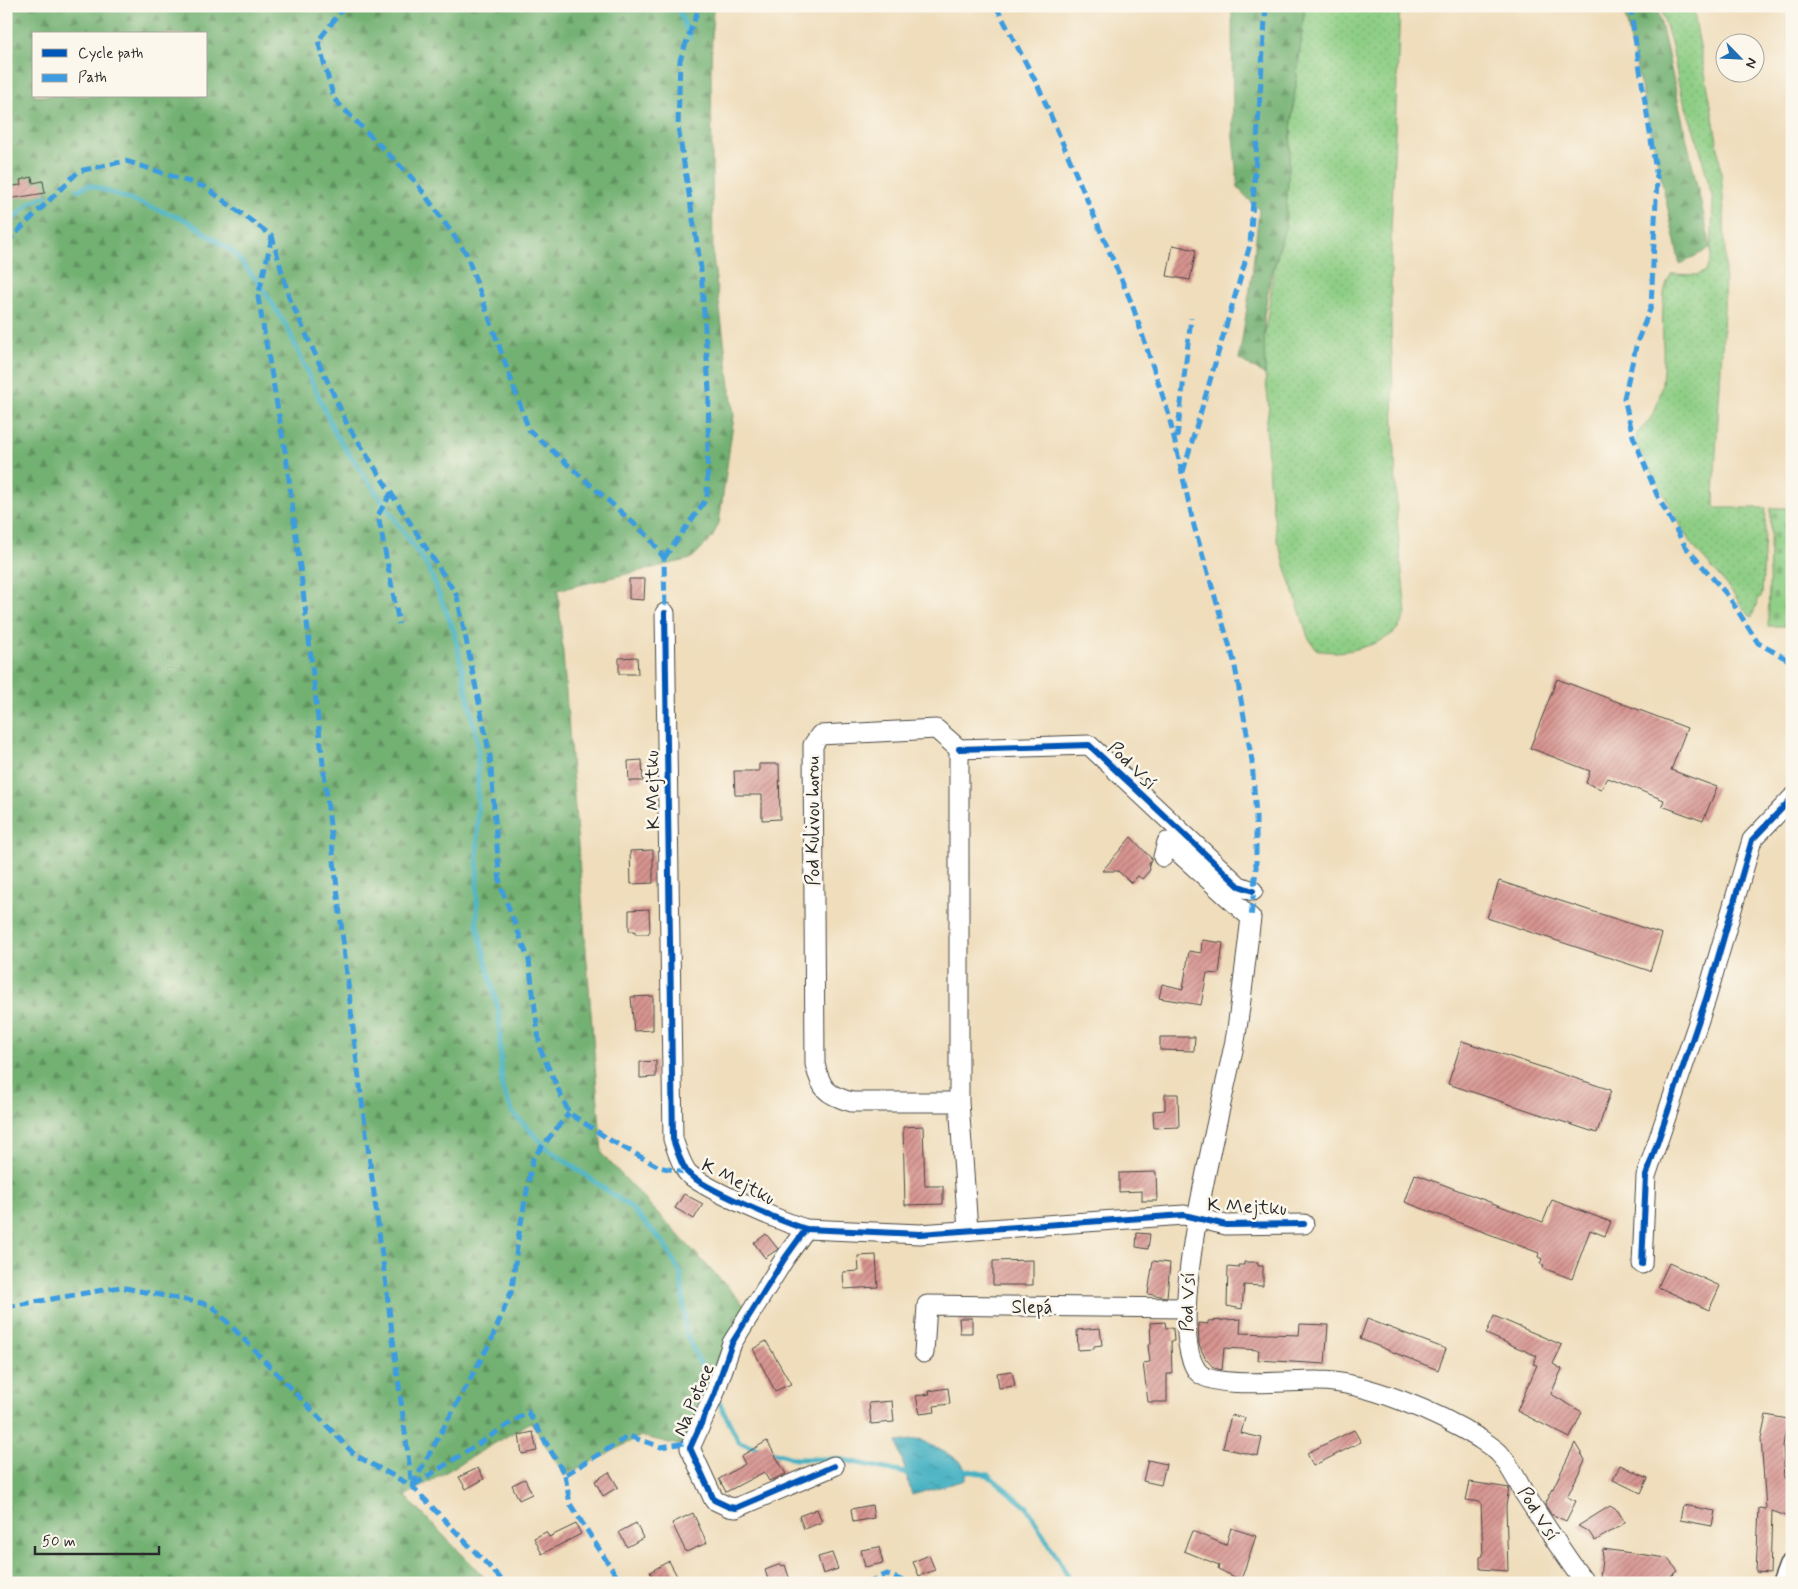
<svg xmlns="http://www.w3.org/2000/svg" width="1798" height="1589" font-family="Mynerve,sans-serif">
<style>
.grass{fill:url(#grass-dots);stroke:#5c7c58}
.forest{fill:url(#forest-firs);stroke:#4e6e4e;fill-rule:evenodd}
.cemetery{fill:url(#cemetery-stones);stroke:#5c7c58}
.water{fill:url(#water-ripples);stroke:#386e76}
.lines{fill:none;stroke-linecap:round;stroke-linejoin:round}
.stream{stroke:#44b1c2;stroke-width:5}
.building{fill:url(#building-hatch)}
.minor-casing{stroke:#484641;stroke-width:21}
.secondary-casing{stroke:#484641;stroke-width:29}
.minor{stroke:#fff;stroke-width:19}
.secondary{stroke:#fff;stroke-width:26}
.quiet{stroke:#3d9ce1;stroke-width:5;stroke-dasharray:10 5;stroke-linecap:butt}
.cycleway-casing{stroke:#fbf7ec;stroke-width:9}
.cycleway{stroke:#0057b8;stroke-width:6}
.labels{text-anchor:middle;dominant-baseline:central;stroke-width:5;stroke-linejoin:round;paint-order:stroke}
.street-label{font-size:19px;fill:#2b2b2b;stroke:#fbf7ec}
</style>
<defs>
<pattern id="grass-dots" width="8" height="8" patternUnits="userSpaceOnUse" patternTransform="scale(1.25)"><rect width="8" height="8" fill="#8ece85"/><path d="M2 2h.1M6 6h.1" fill="none" stroke="#7bb173" stroke-width="1.8" stroke-linecap="round"/></pattern>
<pattern id="forest-firs" width="22" height="20" patternUnits="userSpaceOnUse" patternTransform="scale(1.25)"><rect width="22" height="20" fill="#72b172"/><path d="M5 1l3.5 6h-7zM16 11l3.5 6h-7z" fill="#5e905e"/></pattern>
<pattern id="cemetery-stones" width="16" height="16" patternUnits="userSpaceOnUse" patternTransform="scale(1.25)"><rect width="16" height="16" fill="#8ece85"/><path d="M2 7V4a2 2 0 0 1 4 0v3zM10 15v-3a2 2 0 0 1 4 0v3z" fill="#7bb173"/></pattern>
<pattern id="water-ripples" width="26" height="14" patternUnits="userSpaceOnUse" patternTransform="scale(1.25)"><rect width="26" height="14" fill="#44b1c2"/><path d="M2 4q2-2 4 0t4 0M15 11q2-2 4 0t4 0" fill="none" stroke="#39909e"/></pattern>
<pattern id="building-hatch" width="6" height="6" patternUnits="userSpaceOnUse" patternTransform="scale(1.25)"><rect width="6" height="6" fill="#d79490"/><path d="M-1 1l2-2M0 6l6-6M5 7l2-2" fill="none" stroke="#af7976"/></pattern>
</defs>
<rect width="100%" height="100%" fill="#fbf7ec"/>
<filter id="ink" filterUnits="userSpaceOnUse"><feTurbulence type="fractalNoise" baseFrequency=".02" numOctaves="2"/><feDisplacementMap in="SourceGraphic" scale="10" xChannelSelector="R" yChannelSelector="G"/><feConvolveMatrix kernelMatrix="1 2 1 2 8 2 1 2 1" color-interpolation-filters="sRGB"/></filter>
<filter id="wash" filterUnits="userSpaceOnUse"><feTurbulence type="fractalNoise" baseFrequency=".0096" numOctaves="4" result="noise"/><feDisplacementMap in="SourceGraphic" scale="20" xChannelSelector="R" yChannelSelector="G"/><feGaussianBlur stdDeviation="1.12" result="paint"/><feColorMatrix in="noise" values="0 0 0 0 0 0 0 0 0 0 0 0 0 0 0 0 0 1.4 0 .05"/><feComposite in="paint" operator="in"/></filter>
<g filter="url(#wash)">
<rect width="100%" height="100%" fill="#efddbb"/>
<g class="grass">
<path d="M1305,6H1400L1391,232V329L1397,520L1406,614C1402,622 1398,631 1389,636C1371,647 1337,657 1316,649L1308,637L1277,540L1269,481L1266,425L1269,407L1265,375L1264,340L1274,269L1285,228L1292,118Z"/>
<path d="M1660,6H1693C1703,70 1719,132 1723,197C1730,301 1716,405 1714,508H1766L1762,595L1757,602L1752,617L1748,615L1728,586L1691,544L1636,444L1637,433C1674,404 1660,347 1663,306C1664,293 1664,285 1672,274L1698,275L1706,271L1711,259L1713,200L1699,146L1679,86L1672,46Z"/>
</g>
<g class="forest">
<path d="M6,6H713L711,70L713,257L734,416L719,523L712,538L691,559L558,590L602,1154L749,1310L690,1448L641,1436L565,1476L531,1422L405,1496L490,1583H6ZM34,34H206V96H34Z"/>
<path d="M1232,6H1305L1292,118L1285,228L1271,276L1264,315L1265,375L1239,359L1252,275L1259,210L1238,188L1233,137Z"/>
<path d="M1623,6H1657L1711,248L1680,264Z"/>
</g>
<path class="cemetery" d="M1771,508H1792V626H1768Z"/>
<path class="water" d="M920,1439L959,1460L967,1471L965,1480L912,1495L897,1442Z"/>
<g class="lines">
<g class="stream">
<path d="M677,6L690,37"/>
<path d="M6,18L10,6"/>
<path d="M77,190L90,185L186,220L233,252L262,287L288,329L336,435L428,567L454,631L478,744L477,925L499,1013L502,1088L513,1113L547,1148L629,1206L663,1242L681,1274L686,1334L711,1386"/>
<path d="M6,226L30,203L46,196"/>
<path d="M717,1398L739,1442L761,1449"/>
<path d="M769,1451L795,1459H839L905,1473L910,1471"/>
<path d="M960,1469L988,1475L1027,1507L1072,1583"/>
</g>
</g>
<g id="blocks">
<g class="building">
<path d="M32,177L33,183L43,181L45,193L8,199L6,187L21,185L20,180Z"/>
<path d="M1173,245L1196,250L1190,280L1167,276Z"/>
<path d="M629,579H645L644,600L629,599Z"/>
<path d="M637,657L638,674H619V658Z"/>
<path d="M1557,679L1687,728L1671,770L1717,787L1703,821L1662,806L1664,800L1608,778L1601,789L1586,783L1590,771L1530,748Z"/>
<path d="M642,760L643,781H629L628,761Z"/>
<path d="M759,764H779L780,819L762,820V795H735L734,771H759Z"/>
<path d="M1131,837L1152,859L1149,863L1150,870L1142,879L1138,876L1131,883L1118,871H1102Z"/>
<path d="M653,850V883L631,884L630,851Z"/>
<path d="M1499,881L1662,934L1650,971L1487,918Z"/>
<path d="M649,909L650,931L648,934H635V931H629V910Z"/>
<path d="M1202,940L1223,943L1219,974L1207,973L1201,1005L1159,998L1162,984L1183,989L1189,951L1201,953Z"/>
<path d="M653,996V1030L634,1031L631,997Z"/>
<path d="M1160,1037H1195L1194,1051L1160,1050Z"/>
<path d="M1462,1041L1611,1090L1597,1133L1448,1084Z"/>
<path d="M656,1061V1077L640,1078V1062Z"/>
<path d="M1165,1094H1178L1179,1127L1154,1128L1153,1111L1165,1110Z"/>
<path d="M923,1126L925,1186H943V1204L905,1205L903,1127Z"/>
<path d="M1156,1172L1157,1201H1142V1191L1119,1192V1173Z"/>
<path d="M1415,1174L1543,1222L1552,1200L1611,1222L1605,1236L1590,1230L1572,1279L1543,1268L1544,1265L1540,1264L1542,1259L1538,1257L1539,1253L1405,1202Z"/>
<path d="M684,1194L703,1204L694,1219L675,1208Z"/>
<path d="M1137,1233L1150,1234L1148,1249L1136,1247Z"/>
<path d="M766,1234L778,1249L765,1258L754,1243Z"/>
<path d="M876,1255L878,1287L844,1289L843,1272L859,1271L858,1256Z"/>
<path d="M1033,1260V1285H993V1261Z"/>
<path d="M1153,1261L1170,1263L1167,1297L1148,1294Z"/>
<path d="M1244,1262H1258V1266H1263V1286L1244,1285L1242,1309L1227,1306L1228,1267L1239,1268V1265H1244Z"/>
<path d="M1669,1263L1720,1286L1709,1310L1658,1287Z"/>
<path d="M1494,1316L1562,1345L1553,1364L1562,1369L1551,1394L1582,1412L1570,1438L1517,1411L1537,1365L1533,1364L1537,1356L1486,1334Z"/>
<path d="M959,1318H972V1333H960Z"/>
<path d="M1241,1319L1240,1333L1299,1335L1300,1324L1328,1325L1325,1364L1258,1360L1259,1350L1224,1348L1222,1370L1214,1368L1205,1358L1199,1344L1198,1323L1208,1324V1321Z"/>
<path d="M1367,1319L1446,1349L1438,1370L1360,1339Z"/>
<path d="M1165,1322L1166,1328H1173L1174,1341H1171L1172,1374H1167V1402H1148L1143,1363L1150,1362L1148,1345L1151,1344L1150,1323Z"/>
<path d="M1100,1328L1102,1345L1094,1346V1349L1078,1350L1077,1330Z"/>
<path d="M766,1341L791,1384L775,1391L753,1349Z"/>
<path d="M1012,1371L1015,1386L999,1388L997,1373Z"/>
<path d="M948,1388L950,1404L934,1406L935,1412L920,1414L916,1396L930,1394L929,1391Z"/>
<path d="M892,1401L894,1422L871,1424L869,1403Z"/>
<path d="M1231,1415L1245,1418L1241,1433L1262,1438L1258,1456L1223,1448Z"/>
<path d="M1766,1415L1788,1419L1783,1446L1785,1478L1789,1477L1792,1502V1518L1772,1511L1770,1573L1756,1572L1759,1508L1766,1509L1761,1438Z"/>
<path d="M1354,1430L1361,1442L1313,1466L1307,1453Z"/>
<path d="M533,1432L537,1451L522,1454L519,1435Z"/>
<path d="M767,1441L786,1474L769,1481L764,1472L726,1492L719,1479L745,1464L741,1456Z"/>
<path d="M1575,1443L1585,1460L1567,1497L1576,1501L1566,1521L1551,1514L1545,1505Z"/>
<path d="M1148,1460L1166,1464L1161,1485L1143,1481Z"/>
<path d="M1620,1465L1648,1478L1641,1493L1613,1480Z"/>
<path d="M478,1468L484,1479L466,1489L459,1477Z"/>
<path d="M609,1472L618,1487L603,1496L595,1481Z"/>
<path d="M525,1479L532,1494L519,1500L512,1485Z"/>
<path d="M1470,1482L1509,1488L1506,1506L1508,1571L1480,1569V1557L1483,1556L1481,1502L1466,1500Z"/>
<path d="M872,1505L874,1518L853,1522L851,1509Z"/>
<path d="M1683,1505L1715,1511L1712,1526L1680,1520Z"/>
<path d="M1610,1506L1618,1511L1625,1523L1595,1541L1589,1532L1578,1526Z"/>
<path d="M817,1509L822,1522L804,1529L799,1516Z"/>
<path d="M693,1513L707,1543L686,1552L672,1523Z"/>
<path d="M636,1523L643,1538L627,1547L619,1532Z"/>
<path d="M576,1524L581,1534L542,1554L534,1538L546,1532L549,1537Z"/>
<path d="M1231,1528L1256,1536L1241,1580L1218,1569L1219,1565L1184,1551L1192,1531L1226,1545Z"/>
<path d="M879,1547L883,1563L865,1567L861,1550Z"/>
<path d="M1603,1549L1667,1558L1678,1571L1664,1582L1650,1581L1648,1583L1600,1578Z"/>
<path d="M832,1553L838,1569L823,1574L818,1557Z"/>
<path d="M929,1555L935,1570L919,1576L913,1562Z"/>
<path d="M669,1561L677,1576L666,1583H656L650,1572Z"/>
<path d="M781,1564L782,1566L785,1565L791,1583H769L765,1570Z"/>
</g>
</g>
</g>
<g filter="url(#ink)">
<use href="#blocks" fill-opacity="0" stroke="#484641" stroke-width="1"/>
<g class="lines">
<defs>
<g id="minor">
<path d="M665,613L673,1139C677,1151 680,1162 687,1172C701,1188 783,1222 806,1229L920,1234L1184,1215L1226,1225L1304,1224"/>
<path d="M959,749L1089,745L1239,886L1253,891"/>
<path d="M1163,857L1167,842L1251,918C1246,957 1242,996 1236,1035C1225,1098 1160,1325 1198,1372C1213,1390 1294,1380 1318,1381C1365,1381 1440,1414 1480,1439C1486,1443 1494,1448 1499,1453C1509,1464 1517,1480 1524,1493C1544,1523 1563,1554 1585,1583"/>
<path d="M959,1102H852C826,1095 821,1089 815,1064L813,745L820,735L936,729L959,749V1102L968,1230"/>
<path d="M806,1229L785,1258L732,1343L714,1395L690,1448L714,1500L729,1507L736,1508L834,1466"/>
<path d="M1642,1264L1646,1176L1706,999L1752,840L1792,798"/>
<path d="M924,1353L927,1305L1185,1308"/>
</g>
<path id="secondary" d="M1786,1583L1792,1567"/>
</defs>
<use href="#minor" class="minor-casing"/>
<use href="#secondary" class="secondary-casing"/>
<use href="#minor" class="minor"/>
<use href="#secondary" class="secondary"/>
<g class="quiet">
<path d="M345,6L318,41L334,99L415,181L466,253L529,430L649,537L664,558L665,613"/>
<path d="M996,6L1038,86L1132,304L1168,412L1194,526L1234,661L1252,761L1256,816V868L1251,918"/>
<path d="M1630,6L1657,178L1651,307L1637,342L1624,398L1633,436L1657,495L1685,546L1729,597L1758,643L1792,662"/>
<path d="M272,237L258,297L286,456L308,631L356,1055L412,1486"/>
<path d="M6,243L79,171L126,161L205,187L272,236L289,297L348,426L457,596L490,756L500,885L529,960L540,1049L569,1113L610,1140L659,1167L688,1173"/>
<path d="M1177,438L1191,318"/>
<path d="M1183,472L1250,245L1266,6"/>
<path d="M391,493L378,515L399,624"/>
<path d="M664,558L707,498L709,390L701,268L678,127L680,60L699,7"/>
<path d="M6,1307L120,1287L211,1305L355,1455L412,1486L505,1583"/>
<path d="M565,1475L570,1504L621,1583"/>
<path d="M414,1485L528,1412L565,1475L629,1436L661,1447L691,1442"/>
<path d="M412,1486L491,1341L512,1290L518,1239L533,1158L569,1113"/>
<path d="M867,1583L887,1574L908,1583"/>
</g>
<defs>
<g id="cycleway">
<path d="M665,613L673,1139C677,1151 680,1162 687,1172C701,1188 783,1222 806,1229L920,1234L1184,1215L1226,1225L1304,1224"/>
<path d="M959,749L1089,745L1239,886L1253,891"/>
<path d="M806,1229L785,1258L732,1343L714,1395L690,1448L714,1500L729,1507L736,1508L834,1466"/>
<path d="M1642,1264L1646,1176L1706,999L1752,840L1792,798"/>
</g>
</defs>
<use href="#cycleway" class="cycleway-casing"/>
<use href="#cycleway" class="cycleway"/>
</g>
</g>
<g class="labels">
<g class="street-label">
<text transform="translate(1132 766) rotate(45)">Pod Vsí</text>
<text transform="translate(653 790) rotate(-91)">K Mejtku</text>
<text transform="translate(813 821) rotate(-90)">Pod Kulivou horou</text>
<text transform="translate(738 1182) rotate(27)">K Mejtku</text>
<text transform="translate(1247 1207) rotate(3)">K Mejtku</text>
<text transform="translate(1188 1302) rotate(-88)">Pod Vsí</text>
<text x="1032" y="1307">Slepá</text>
<text transform="translate(694 1400) rotate(-67)">Na Potoce</text>
<text transform="translate(1538 1514) rotate(58)">Pod Vsí</text>
</g>
</g>
<rect width="1798" height="1589" fill="none" stroke="#fbf7ec" stroke-width="25"/>
<rect x="32" y="32" width="175" height="65" fill="#fbf7ec" stroke="#a8a59f"/>
<rect x="42" y="49" width="25" height="8" fill="#0057b8" stroke="#a8a59f"/>
<text x="78" y="58" font-size="15" fill="#2b2b2b">Cycle path</text>
<rect x="42" y="74" width="25" height="8" fill="#3d9ce1" stroke="#a8a59f"/>
<text x="78" y="82" font-size="15" fill="#2b2b2b">Path</text>
<g transform="translate(1740 58) rotate(114)"><circle r="24" fill="#fbf7ec" stroke="#a8a59f"/>
<path d="M0-4L9 19L0 12L-9 19Z" fill="#1f6fb2"/>
<text y="-8" font-size="14" font-weight="bold" text-anchor="middle" fill="#2b2b2b">N</text>
</g>
<path d="M35 1546v8h124v-8" fill="none" stroke="#2b2b2b" stroke-width="2.5"/>
<text x="42" y="1546" font-size="15" fill="#2b2b2b" stroke="#fbf7ec" stroke-width="4" paint-order="stroke">50 m</text>
</svg>
